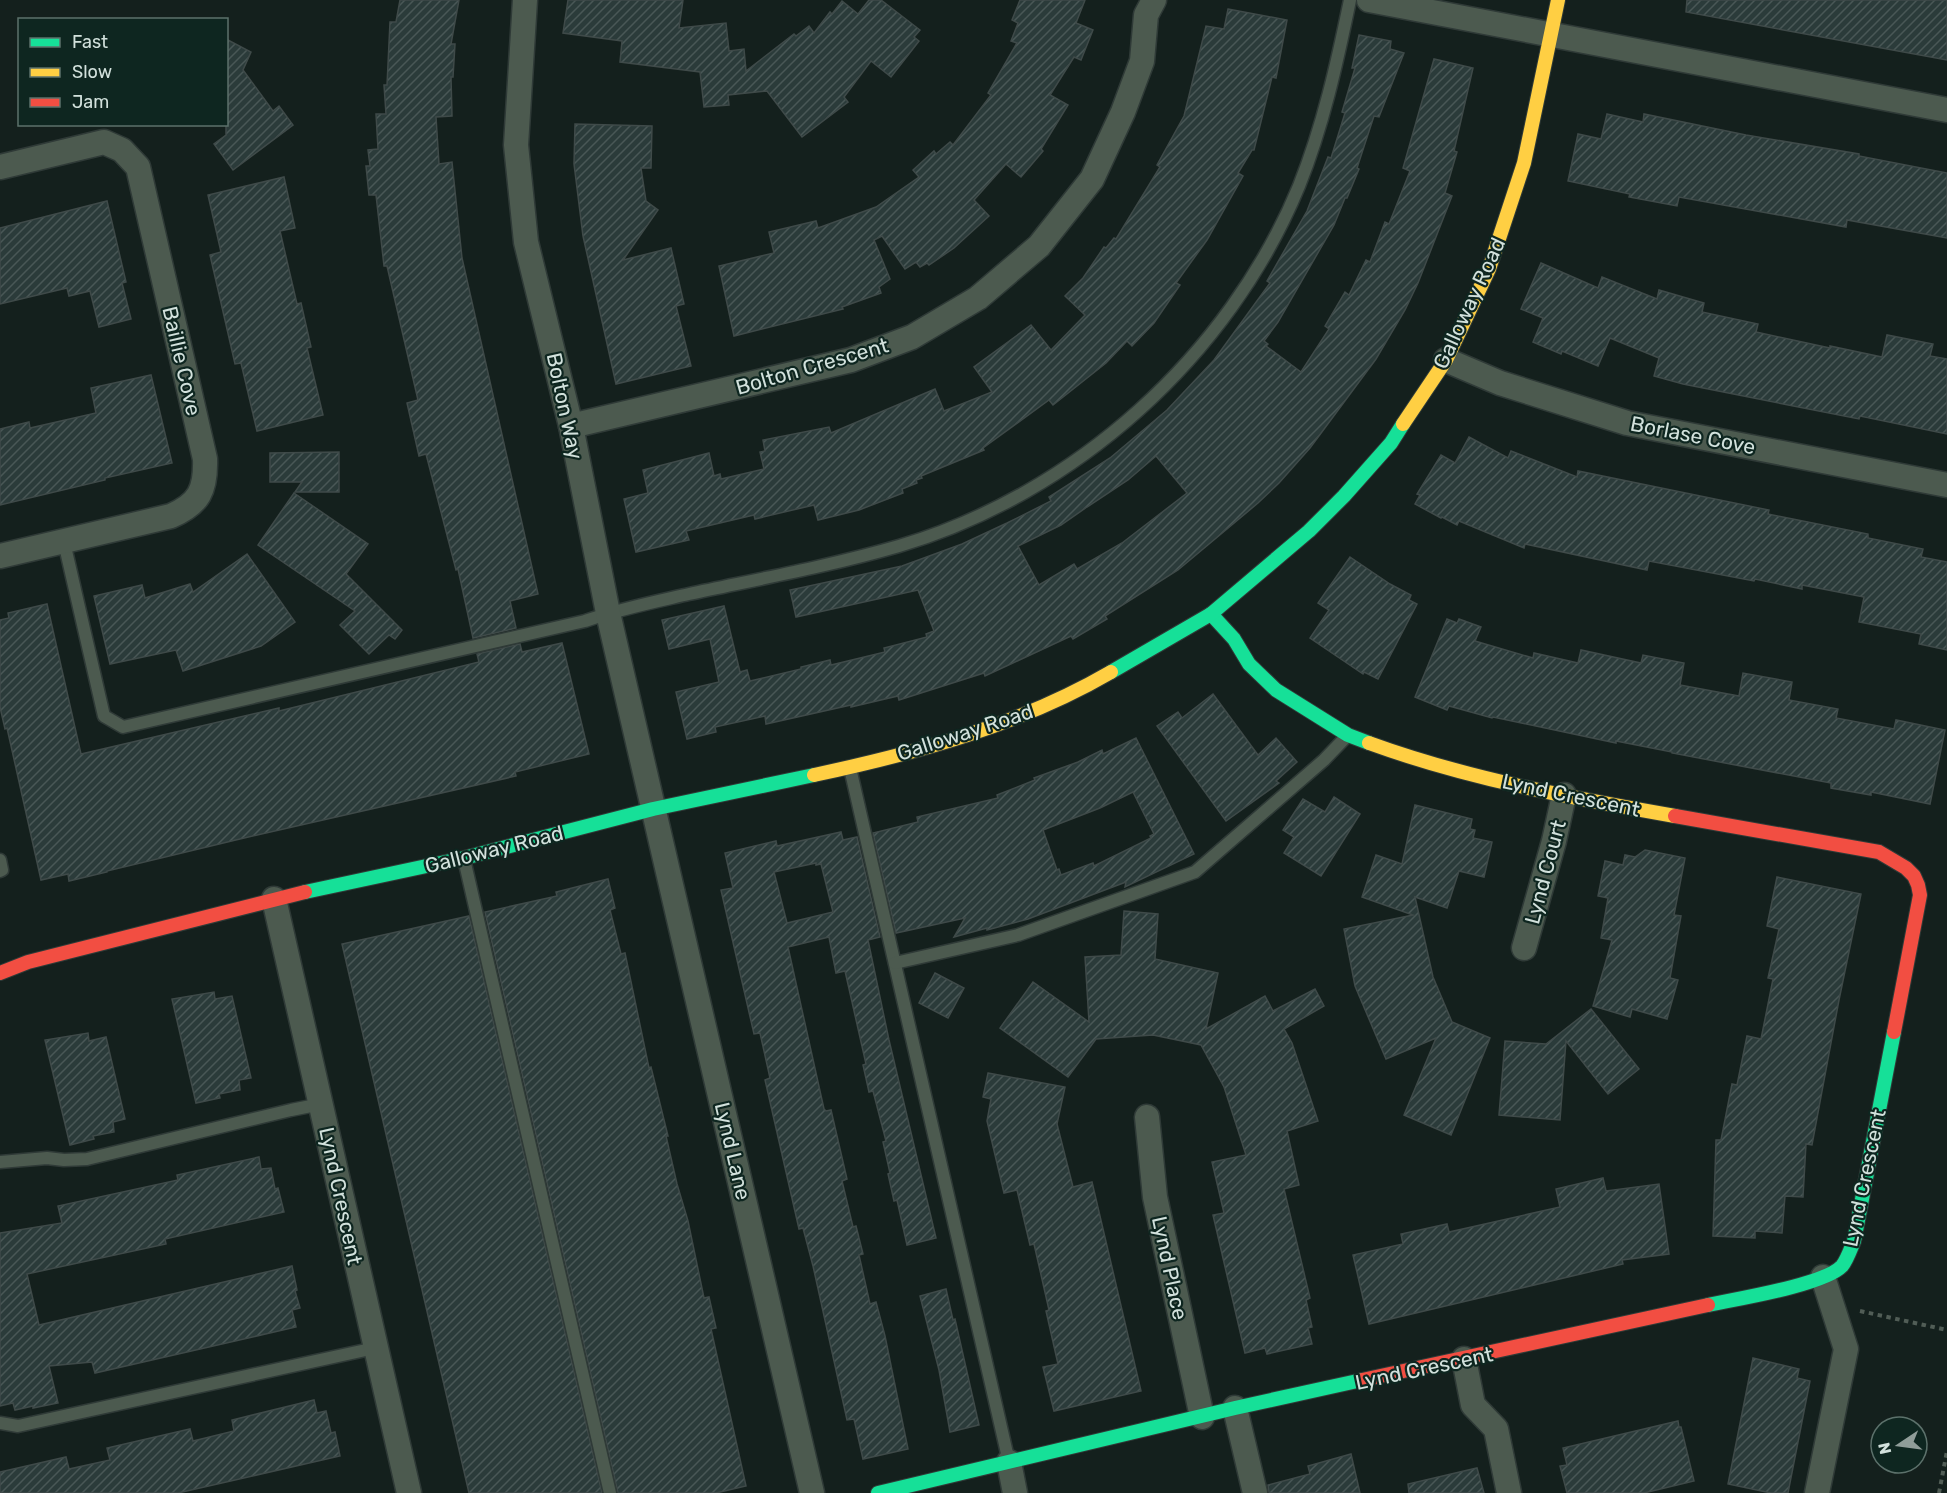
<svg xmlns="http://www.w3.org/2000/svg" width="1947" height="1493" font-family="Rubik,sans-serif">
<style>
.building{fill:url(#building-hatch);stroke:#3f4a49;stroke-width:1.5;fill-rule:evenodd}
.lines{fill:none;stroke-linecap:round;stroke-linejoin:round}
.lane-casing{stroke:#2f3a37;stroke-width:15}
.street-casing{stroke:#2f3a37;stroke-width:27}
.fast-casing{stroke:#2f3a37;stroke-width:16}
.slow-casing{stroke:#2f3a37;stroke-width:16}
.jam-casing{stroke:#2f3a37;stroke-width:16}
.path{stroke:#515d56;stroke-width:4;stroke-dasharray:4.5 4.5;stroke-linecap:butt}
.lane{stroke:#4c5a4f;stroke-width:12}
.street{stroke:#4c5a4f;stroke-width:24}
.fast{stroke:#16e098;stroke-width:14}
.slow{stroke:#ffcf43;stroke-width:14}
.jam{stroke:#f24e42;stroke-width:14}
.labels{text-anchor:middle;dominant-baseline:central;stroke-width:4.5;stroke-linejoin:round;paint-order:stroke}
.street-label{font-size:21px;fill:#d2e1dc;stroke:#0e2620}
</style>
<defs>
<pattern id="building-hatch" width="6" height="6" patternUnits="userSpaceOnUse" patternTransform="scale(1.5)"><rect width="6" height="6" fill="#2b3b3a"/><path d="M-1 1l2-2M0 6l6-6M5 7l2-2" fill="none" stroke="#495756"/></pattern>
</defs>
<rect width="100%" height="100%" fill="#14201d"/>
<g class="building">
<path d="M400,0H459L451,44H455L453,77H451L452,116L436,117L439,164L452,162L462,258L538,594L510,601L516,628L473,638L458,569L456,570L426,454L419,456L407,403L418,400L387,266H384L376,195H369L366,166H370L368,150L378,149L376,114H386L384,85H387L390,22H396Z"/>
<path d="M568,0H683L679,28L726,23L729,51L744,49L746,71L794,34L796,36L809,26L814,33L830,12L832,14L842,1L858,14L869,0H881L920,30L914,37L919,41L891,77L871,61L844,97L848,102L802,137L767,91L728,95L729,105L704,107L700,72L620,62L622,41L563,33Z"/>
<path d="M1020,0H1085L1076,23L1093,30L1081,60L1074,57L1050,95L1068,105L1041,149L1043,151L1021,177L1006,164L974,200L989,216L954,248L929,265L927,263L920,267L916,262L905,269L882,236L874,240L890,279L879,287L881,293L842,307L843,309L734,336L719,266L774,253L769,232L816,221L818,228L876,207L919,177L913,170L934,151L936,154L950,142L953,145L991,95L988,93L1017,43L1011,41L1018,23L1012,20Z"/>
<path d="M1687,0H1947V60L1686,12Z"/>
<path d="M1228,9L1287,20L1276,78L1272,77L1254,150H1252L1238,173L1243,176L1207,240L1176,283L1180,285L1154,323L1132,346L1127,341L1106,363L1053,405L1049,400L983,448L984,450L921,476L922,478L916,480L917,483L902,489L903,493L859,510L818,520L814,505L755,519L754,515L686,531L689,540L636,552L624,499L648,493L643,470L709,453L714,476L720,474L721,479L764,469L760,452L765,451L763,440L829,427L831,433L935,389L944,411L992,392L974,367L1031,325L1051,350L1085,315L1065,296L1083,278L1104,247L1106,248L1114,238L1116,239L1160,167L1157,165L1184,116L1206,26L1224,29Z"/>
<path d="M1359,35L1391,41L1390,49L1404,53L1379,117L1374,116L1357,168L1359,169L1347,198H1345L1334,225L1278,322L1264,341L1268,344L1266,346L1301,372L1329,329L1325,326L1345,292L1349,295L1366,260L1370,262L1385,222L1389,224L1410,171L1403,168L1434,59L1473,68L1454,151L1457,152L1445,193L1452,196L1418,283L1405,310L1376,359L1310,448L1279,483L1258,503L1178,570L1105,616L1107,619L1073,639L1071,636L985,676L984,673L899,700L898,696L851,707V705L766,724L765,716L715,727L716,732L687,739L676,692L719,682L710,639L669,649L662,620L724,606L740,672L747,670L750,681L801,669V667L830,660L831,665L885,652L884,648L927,637L926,634L934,631L918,590L796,617L790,590L902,566L962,544L1007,523L1051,501L1049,497L1110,458L1167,410L1214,360L1270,283L1267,281L1307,211L1328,157L1331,158L1345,113L1342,112L1355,68H1352ZM1156,456L1187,493L1122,543L1077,569L1074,564L1039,585L1018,546L1061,525L1087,507L1128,480Z"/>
<path d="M226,39L251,52L243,70L273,111L279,106L293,125L233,170L214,144L226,135Z"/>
<path d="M1607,114L1643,122L1644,114L1746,135L1859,154V156L1947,173V238L1847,220L1846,227L1679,197L1677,206L1629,197L1630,194L1568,181L1578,134L1601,139Z"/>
<path d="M575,124L652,126L651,168H641L646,201L658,210L623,260L671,248L684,304L676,306L691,366L616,384L583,236L574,164Z"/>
<path d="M284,177L295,228L280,231L297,304L301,303L311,347L307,348L323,415L257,431L241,363L235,364L210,255L221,252L208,195Z"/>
<path d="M107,201L126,282L122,283L131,319L99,327L90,291L69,296L67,288L0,304V228Z"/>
<path d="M1541,263L1598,288L1602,277L1657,299L1659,290L1704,303L1702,312L1758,324L1756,332L1830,348V346L1882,357L1887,335L1933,344L1930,356L1947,359V434L1860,416L1859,419L1683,384L1654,376L1659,358L1610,338L1598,366L1562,351L1561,354L1533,342L1543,318L1521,309Z"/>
<path d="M151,375L172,463L105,478V480L0,505V429L29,422L30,428L96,413L91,388Z"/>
<path d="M1469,437L1508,458L1511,451L1577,477L1578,471L1769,510L1768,514L1868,534V538L1923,549L1921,557L1947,562V650L1919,644L1921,634L1859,622L1864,597L1802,585V589L1755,579L1754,581L1649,561L1647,570L1525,544L1524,548L1459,521L1457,525L1442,517L1441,518L1415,504L1420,495L1417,494L1441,455L1455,463Z"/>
<path d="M339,452V492H295L302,482H270V453Z"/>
<path d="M294,493L368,544L346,574L402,630L395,639L389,635L369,654L340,625L355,611L258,545Z"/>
<path d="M247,554L295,622L261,646L183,671L176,650L110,664L94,596L142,585L145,598L190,584L193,592Z"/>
<path d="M1350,557L1390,584L1411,595L1409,600L1417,604L1378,679L1364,672L1363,674L1310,638L1329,610L1318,603Z"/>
<path d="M47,604L81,754L279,708V711L479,662L477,654L520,644L522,652L562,643L589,754L515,772L516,776L240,839L107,871V872L69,881L68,874L41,880L7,728L5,729L0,707V620L9,618L8,613Z"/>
<path d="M1447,619L1457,623L1459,619L1481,627L1475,641L1533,658L1534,653L1578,663L1581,650L1641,663L1643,655L1684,663L1680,685L1739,696L1743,673L1792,682L1789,700L1838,709L1836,718L1894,729L1896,720L1945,730L1930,804L1871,792V795L1831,788V783L1672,753V752L1616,741V743L1493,717L1492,718L1449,706L1447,710L1415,697Z"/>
<path d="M1213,694L1258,755L1276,738L1297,762L1276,781L1279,783L1226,821L1157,726L1178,712L1182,718Z"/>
<path d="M1136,738L1194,854L1125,887L1126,882L1028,919L987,930V928L954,937L965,918L896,933L873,833L918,822L917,817L998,798L997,795L1035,780L1034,778L1078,762L1102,750L1103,754ZM1133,792L1154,834L1150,836L1151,838L1094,866L1093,863L1061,875L1059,869L1057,870L1043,830L1100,808Z"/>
<path d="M1334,797L1360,814L1321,876L1284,853L1294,837L1283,830L1303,799L1325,812Z"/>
<path d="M1415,805L1472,819L1470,829L1475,830L1473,838L1492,842L1484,877L1459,871L1447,908L1415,897L1433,977L1452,1022L1490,1038L1451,1135L1404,1115L1436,1038L1386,1059L1355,986L1344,929L1413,915L1362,897L1376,855L1402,864Z"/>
<path d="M841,832L843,840L857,837L880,937L868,940L889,1040L936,1238L907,1245L897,1200L894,1201L888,1174L890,1173L883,1142L886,1141L873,1091L869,1092L863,1065L866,1064L845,971L836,973L829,937L788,947L824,1109L826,1111L831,1110L837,1136L847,1179L842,1181L853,1227L856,1226L863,1254L859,1255L870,1304L876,1302L885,1336L908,1449L863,1459L854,1419L847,1420L813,1266L803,1228L799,1229L765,1080L770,1078L760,1033L754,1034L721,890L733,888L725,853L776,841L777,846ZM816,863V865L821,864L833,912L787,923L774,872Z"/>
<path d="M1645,850L1685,858L1674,915L1681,916L1670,978L1678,980L1667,1019L1632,1009L1630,1017L1593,1006L1612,940L1601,938L1608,898L1598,896L1605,861L1623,865L1625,855L1635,857Z"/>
<path d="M1777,877L1861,894L1839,1000L1812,1145L1806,1144L1803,1197L1785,1196L1782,1233L1755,1231V1238L1713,1236L1716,1140H1721L1732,1084L1737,1085L1747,1036L1761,1039L1773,979L1768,978L1779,929L1767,926Z"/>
<path d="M608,879L615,908L610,910L621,954L625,953L649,1068L651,1067L668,1136H666L677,1184L688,1221L704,1298L709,1297L716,1328L711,1329L746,1486L716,1493H618L485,912L557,896L556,892Z"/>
<path d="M1124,911L1158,914L1155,959L1218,973L1206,1029L1265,996L1273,1011L1315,989L1324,1006L1284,1029L1292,1043L1318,1121L1287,1131L1299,1185L1284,1189L1310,1298L1306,1300L1312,1327L1308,1328L1312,1344L1267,1354L1265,1348L1245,1353L1213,1215L1224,1213L1212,1162L1246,1155L1224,1087L1201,1045L1153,1035L1096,1039L1068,1077L1000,1028L1033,982L1089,1022L1085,957L1121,955Z"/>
<path d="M469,916L602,1493H469L389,1147L342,944Z"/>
<path d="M935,973L964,988L948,1018L919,1003Z"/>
<path d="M214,992L215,999L232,996L251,1078L239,1080L240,1090L219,1094L220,1098L196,1103L172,999Z"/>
<path d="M1591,1009L1639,1069L1608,1094L1566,1041L1560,1120L1499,1115L1505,1041L1546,1044Z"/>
<path d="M88,1033L89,1041L106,1037L125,1119L113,1122L114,1132L93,1136L94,1139L70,1145L45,1040Z"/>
<path d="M988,1073L1065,1087L1057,1124L1073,1187L1092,1182L1141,1391L1054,1411L1043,1367L1058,1364L1046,1311L1049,1310L1034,1244L1030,1245L1017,1190L1004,1193L987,1121L991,1099L983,1097Z"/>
<path d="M259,1157L261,1169L271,1168L275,1189L278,1188L284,1212L165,1239L166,1244L27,1274L39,1325L292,1266L297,1290L295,1291L300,1308L292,1310L296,1327L95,1373L92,1362L49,1366L58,1403L33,1408V1406L15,1410L13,1403L0,1406V1233L62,1223L58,1206L178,1180L177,1175Z"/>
<path d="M1603,1178L1606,1191L1659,1184L1669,1254L1622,1260L1623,1264L1369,1324L1353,1255L1403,1244L1401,1234L1447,1224L1449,1232L1560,1207L1556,1189Z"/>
<path d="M946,1289L953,1320L955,1319L979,1425L950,1432L939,1370L920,1296Z"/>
<path d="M1753,1358L1799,1369L1797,1378L1810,1381L1788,1493H1771L1728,1484Z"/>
<path d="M314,1400L317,1413L326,1411L331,1433L335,1432L340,1456L178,1493H0V1472L66,1457L69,1469L110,1460L107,1448L190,1429L193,1441L234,1431L232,1420Z"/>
<path d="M1678,1421L1679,1427H1681L1694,1481L1644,1493H1567L1560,1466L1567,1465L1563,1448Z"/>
<path d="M1351,1454L1360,1493H1269L1268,1485L1310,1474L1308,1466Z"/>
<path d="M1477,1468L1484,1493H1409L1408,1484Z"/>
</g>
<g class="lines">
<defs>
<g id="lane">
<path d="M64,542L104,716L123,727L585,621C619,609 654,602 689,594C759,579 830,566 899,546C1075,494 1229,356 1299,186C1323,126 1337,63 1350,0"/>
<path d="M850,768L1009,1462"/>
<path d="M464,859L610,1493"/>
<path d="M0,860L2,870L0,871"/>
<path d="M895,963L1018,935L1195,872L1324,760L1347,736"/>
<path d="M0,1162L47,1158L64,1160L87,1159L291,1110L321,1104"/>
<path d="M0,1423L18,1426L375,1348"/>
</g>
<g id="street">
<path d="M525,0L516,145L526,242L571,426L608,613L812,1493"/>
<path d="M1369,0L1947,110"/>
<path d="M0,167L104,142L122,150L138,167L205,459C206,490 199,504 171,516L0,556"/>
<path d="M1446,360L1500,383L1627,423L1947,485"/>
<path d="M571,426L851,360L912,337L978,298L1039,246L1092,179L1123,112L1142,61L1146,15L1154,0"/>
<path d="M274,899L409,1493"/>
<path d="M1524,948L1554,841L1564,795"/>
<path d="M1147,1117L1155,1197L1202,1417"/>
<path d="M1464,1359L1473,1405L1496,1429L1509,1493"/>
<path d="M1235,1408L1255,1493"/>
<path d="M1009,1462L1015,1493"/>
<path d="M1817,1493L1846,1349L1823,1277"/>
</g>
<g id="fast">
<path d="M1211,614L1234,639L1249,664L1276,690L1348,735L1369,743"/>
<path d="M1111,672L1211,614L1309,531L1344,496L1391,443L1403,424"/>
<path d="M305,892L464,858L653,809L814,775"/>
<path d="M1708,1305C1736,1299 1824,1285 1842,1266C1847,1260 1851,1248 1854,1241L1894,1032"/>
<path d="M878,1493L1235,1408L1362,1380"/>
</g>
<g id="slow">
<path d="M1403,424L1446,360L1489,269L1524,163L1558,0"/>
<path d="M1369,743C1468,779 1572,798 1675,816"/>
<path d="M814,775C917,753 1020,725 1111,672"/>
</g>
<g id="jam">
<path d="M1675,816L1879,852L1906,868L1914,876L1918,885L1920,895L1894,1032"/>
<path d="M0,973L28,962L305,892"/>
<path d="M1362,1380L1708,1305"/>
</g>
</defs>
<use href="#lane" class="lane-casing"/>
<use href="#street" class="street-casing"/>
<use href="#fast" class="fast-casing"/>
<use href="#slow" class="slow-casing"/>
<use href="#jam" class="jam-casing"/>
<g class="path">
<path d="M1860,1311L1947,1330"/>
<path d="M1939,1493L1947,1451"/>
</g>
<use href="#lane" class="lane"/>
<use href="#street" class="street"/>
<use href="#fast" class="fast"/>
<use href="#slow" class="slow"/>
<use href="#jam" class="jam"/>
</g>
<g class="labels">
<g class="street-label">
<text transform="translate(1469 303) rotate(-65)">Galloway Road</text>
<text transform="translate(182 361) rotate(77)">Baillie Cove</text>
<text transform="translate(812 366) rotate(-16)">Bolton Crescent</text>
<text transform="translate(565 406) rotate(78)">Bolton Way</text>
<text transform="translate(1693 435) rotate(11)">Borlase Cove</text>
<text transform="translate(965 732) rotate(-18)">Galloway Road</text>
<text transform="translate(1571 795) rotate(12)">Lynd Crescent</text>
<text transform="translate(494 849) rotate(-14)">Galloway Road</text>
<text transform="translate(1545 872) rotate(-75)">Lynd Court</text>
<text transform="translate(733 1151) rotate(77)">Lynd Lane</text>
<text transform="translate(1864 1178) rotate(-78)">Lynd Crescent</text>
<text transform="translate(341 1196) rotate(78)">Lynd Crescent</text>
<text transform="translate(1170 1268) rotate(78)">Lynd Place</text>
<text transform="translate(1424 1368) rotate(-12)">Lynd Crescent</text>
</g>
</g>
<rect x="18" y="18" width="210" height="108" fill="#0e2620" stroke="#5c716b" stroke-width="1.5"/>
<rect x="30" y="38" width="30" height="9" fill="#16e098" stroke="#5c716b" stroke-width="1.5"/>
<text x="72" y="48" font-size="18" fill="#d2e1dc">Fast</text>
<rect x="30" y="68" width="30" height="9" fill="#ffcf43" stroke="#5c716b" stroke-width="1.5"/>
<text x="72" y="78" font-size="18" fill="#d2e1dc">Slow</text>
<rect x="30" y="98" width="30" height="9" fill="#f24e42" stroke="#5c716b" stroke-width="1.5"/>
<text x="72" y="108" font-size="18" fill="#d2e1dc">Jam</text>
<g transform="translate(1899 1445) rotate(257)"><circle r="28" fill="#0e2620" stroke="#5c716b" stroke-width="1.5"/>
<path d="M0-4.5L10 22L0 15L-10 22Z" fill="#909d99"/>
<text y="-9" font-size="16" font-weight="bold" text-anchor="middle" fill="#d2e1dc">N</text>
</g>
</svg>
